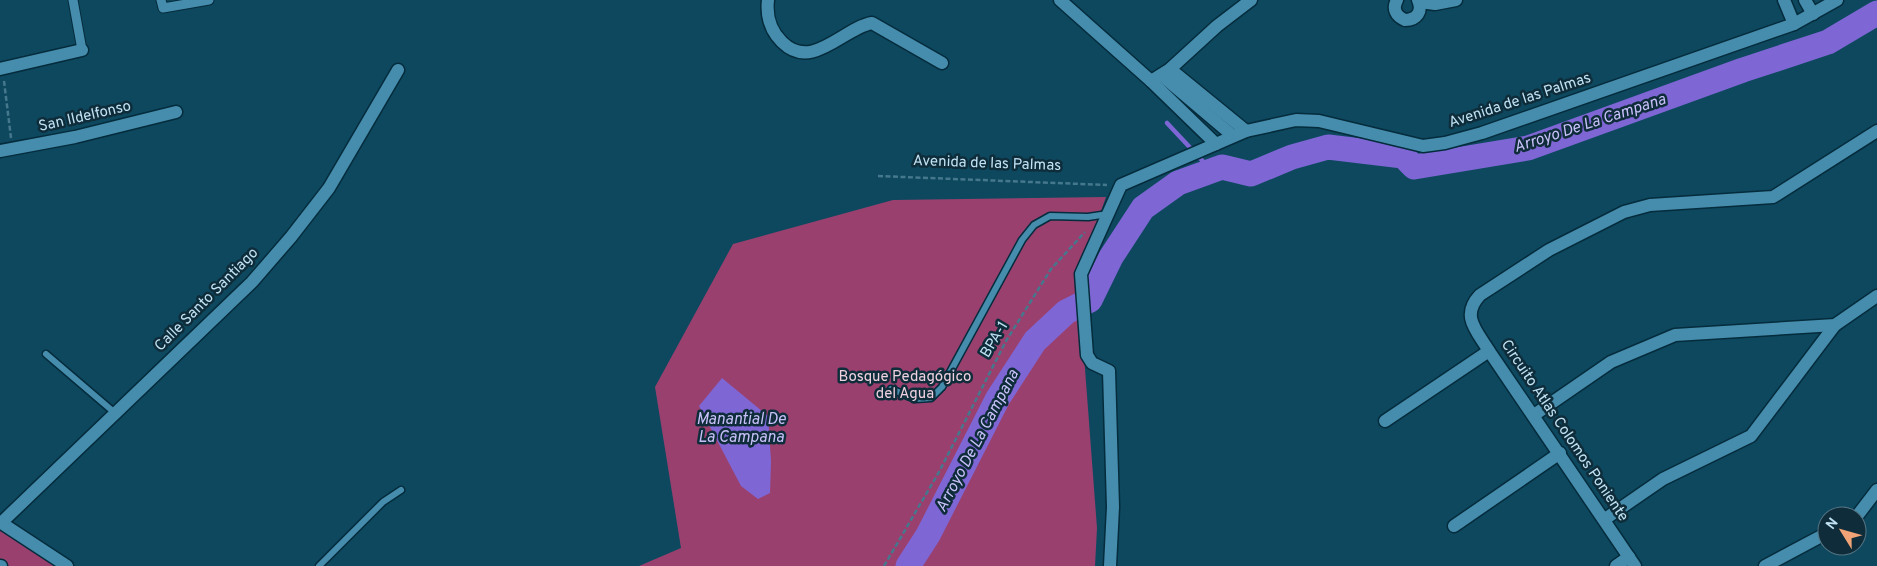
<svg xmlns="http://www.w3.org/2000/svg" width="1877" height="566" font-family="Overpass,sans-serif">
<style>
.green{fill:#9a406f}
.water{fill:#7e66d5}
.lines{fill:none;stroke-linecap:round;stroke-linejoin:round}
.stream{stroke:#7e66d5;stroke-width:4.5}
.river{stroke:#7e66d5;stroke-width:25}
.service-casing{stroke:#042c3c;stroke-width:9}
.pedestrian-casing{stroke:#042c3c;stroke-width:11}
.minor-casing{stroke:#042c3c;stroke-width:15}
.path{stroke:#45778d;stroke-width:2.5;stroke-dasharray:5 2.5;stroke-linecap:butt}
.service{stroke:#468cac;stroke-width:6}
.pedestrian{stroke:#468cac;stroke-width:9}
.minor{stroke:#468cac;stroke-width:12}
.labels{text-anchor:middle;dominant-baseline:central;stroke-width:5;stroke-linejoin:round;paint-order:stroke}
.street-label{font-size:15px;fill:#c1e2f4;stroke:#0e2c39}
.park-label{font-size:15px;fill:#f0d1df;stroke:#0e2c39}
.water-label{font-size:16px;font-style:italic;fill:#c8c1f9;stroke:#0e2c39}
</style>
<rect width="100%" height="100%" fill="#0e485f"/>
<g class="green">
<path d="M1106,197L1078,276L1097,528L1095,566H639L681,548L655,387L733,244L893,200Z"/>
<path d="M0,527L59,566H9L0,560Z"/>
</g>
<path class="water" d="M722,378L768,416L771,461L770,493L758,499L741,486L699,406Z"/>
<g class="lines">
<path class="stream" d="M1167,123L1212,171"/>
<path class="river" d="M908,566L928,535L998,398L1035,341L1066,312L1090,300L1111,257L1143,208L1178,183L1222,167L1251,174L1292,157L1328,147L1403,156L1414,167L1528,148L1743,70L1828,42L1877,13"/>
<defs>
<g id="service">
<path d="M46,354L115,413"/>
<path d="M891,389L915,399L931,398L942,387L1022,240L1034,225L1050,216L1088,217L1108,214"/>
<path d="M319,566L383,502L401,490"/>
</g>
<g id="pedestrian">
<path d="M73,0L82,50"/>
<path d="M161,0L163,8L209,0"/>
</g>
<g id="minor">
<path d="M768,0C766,17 770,30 782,42C812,72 843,28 872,23L942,63"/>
<path d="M1060,0L1151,81L1216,144"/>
<path d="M1397,0C1392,9 1396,16 1405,20C1417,20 1423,11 1418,0"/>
<path d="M1784,0L1794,24"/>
<path d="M1805,0L1813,14"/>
<path d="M1420,2L1435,4L1456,0"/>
<path d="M0,69L82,50"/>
<path d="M1170,69L1246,131"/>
<path d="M1161,75L1233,136"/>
<path d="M1151,81L1170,69L1217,26L1251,0"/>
<path d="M0,151L75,137L176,112"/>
<path d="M1534,415L1611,362L1675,335L1835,325L1877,296"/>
<path d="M1385,421L1489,351"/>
<path d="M1857,516L1877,490"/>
<path d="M1605,519L1663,479L1751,436L1835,325"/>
<path d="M0,522L67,566"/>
<path d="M1,523L252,282L291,237L329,188L398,70"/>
<path d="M1454,526L1560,453"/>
<path d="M0,566H1"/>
<path d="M1110,566L1113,507L1109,371L1092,363L1087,355L1081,274L1121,185L1246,131L1296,120L1319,121L1423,146L1445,143L1482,133L1794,24L1837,0"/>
<path d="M1616,566L1629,557"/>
<path d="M1635,566L1489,351C1477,331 1460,316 1480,295L1549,250L1624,212L1650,205L1773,197L1877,131"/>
<path d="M1765,566L1827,533"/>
</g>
</defs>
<use href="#service" class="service-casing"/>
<use href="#pedestrian" class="pedestrian-casing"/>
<use href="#minor" class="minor-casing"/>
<g class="path">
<path d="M4,81L11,138"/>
<path d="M878,176L1107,185"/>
<path d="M884,566L939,472L1006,341L1051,269L1085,232"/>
</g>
<use href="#service" class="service"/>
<use href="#pedestrian" class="pedestrian"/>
<use href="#minor" class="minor"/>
</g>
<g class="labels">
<g class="street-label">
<text transform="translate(1520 101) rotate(-18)">Avenida de las Palmas</text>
<text transform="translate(85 117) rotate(-13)">San Ildelfonso</text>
<text transform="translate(987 164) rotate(2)">Avenida de las Palmas</text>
<text transform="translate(207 300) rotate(-45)">Calle Santo Santiago</text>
<text transform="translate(995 340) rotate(-59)">BPA-1</text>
<text transform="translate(1564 431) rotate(56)">Circuito Atlas Colomos Poniente</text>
</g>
<g class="park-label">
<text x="905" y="377">Bosque Pedagógico<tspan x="905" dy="17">del Agua</tspan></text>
</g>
<g class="water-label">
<text transform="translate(1590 124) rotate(-18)">Arroyo De La Campana</text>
<text x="741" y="420">Manantial De<tspan x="741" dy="18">La Campana</tspan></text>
<text transform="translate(978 441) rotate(-62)">Arroyo De La Campana</text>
</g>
</g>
<g transform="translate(1842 531) rotate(307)"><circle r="24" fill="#0e2c39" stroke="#567584"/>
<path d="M0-4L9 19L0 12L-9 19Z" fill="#efa377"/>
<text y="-8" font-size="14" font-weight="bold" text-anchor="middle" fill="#c1e2f4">N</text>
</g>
</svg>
